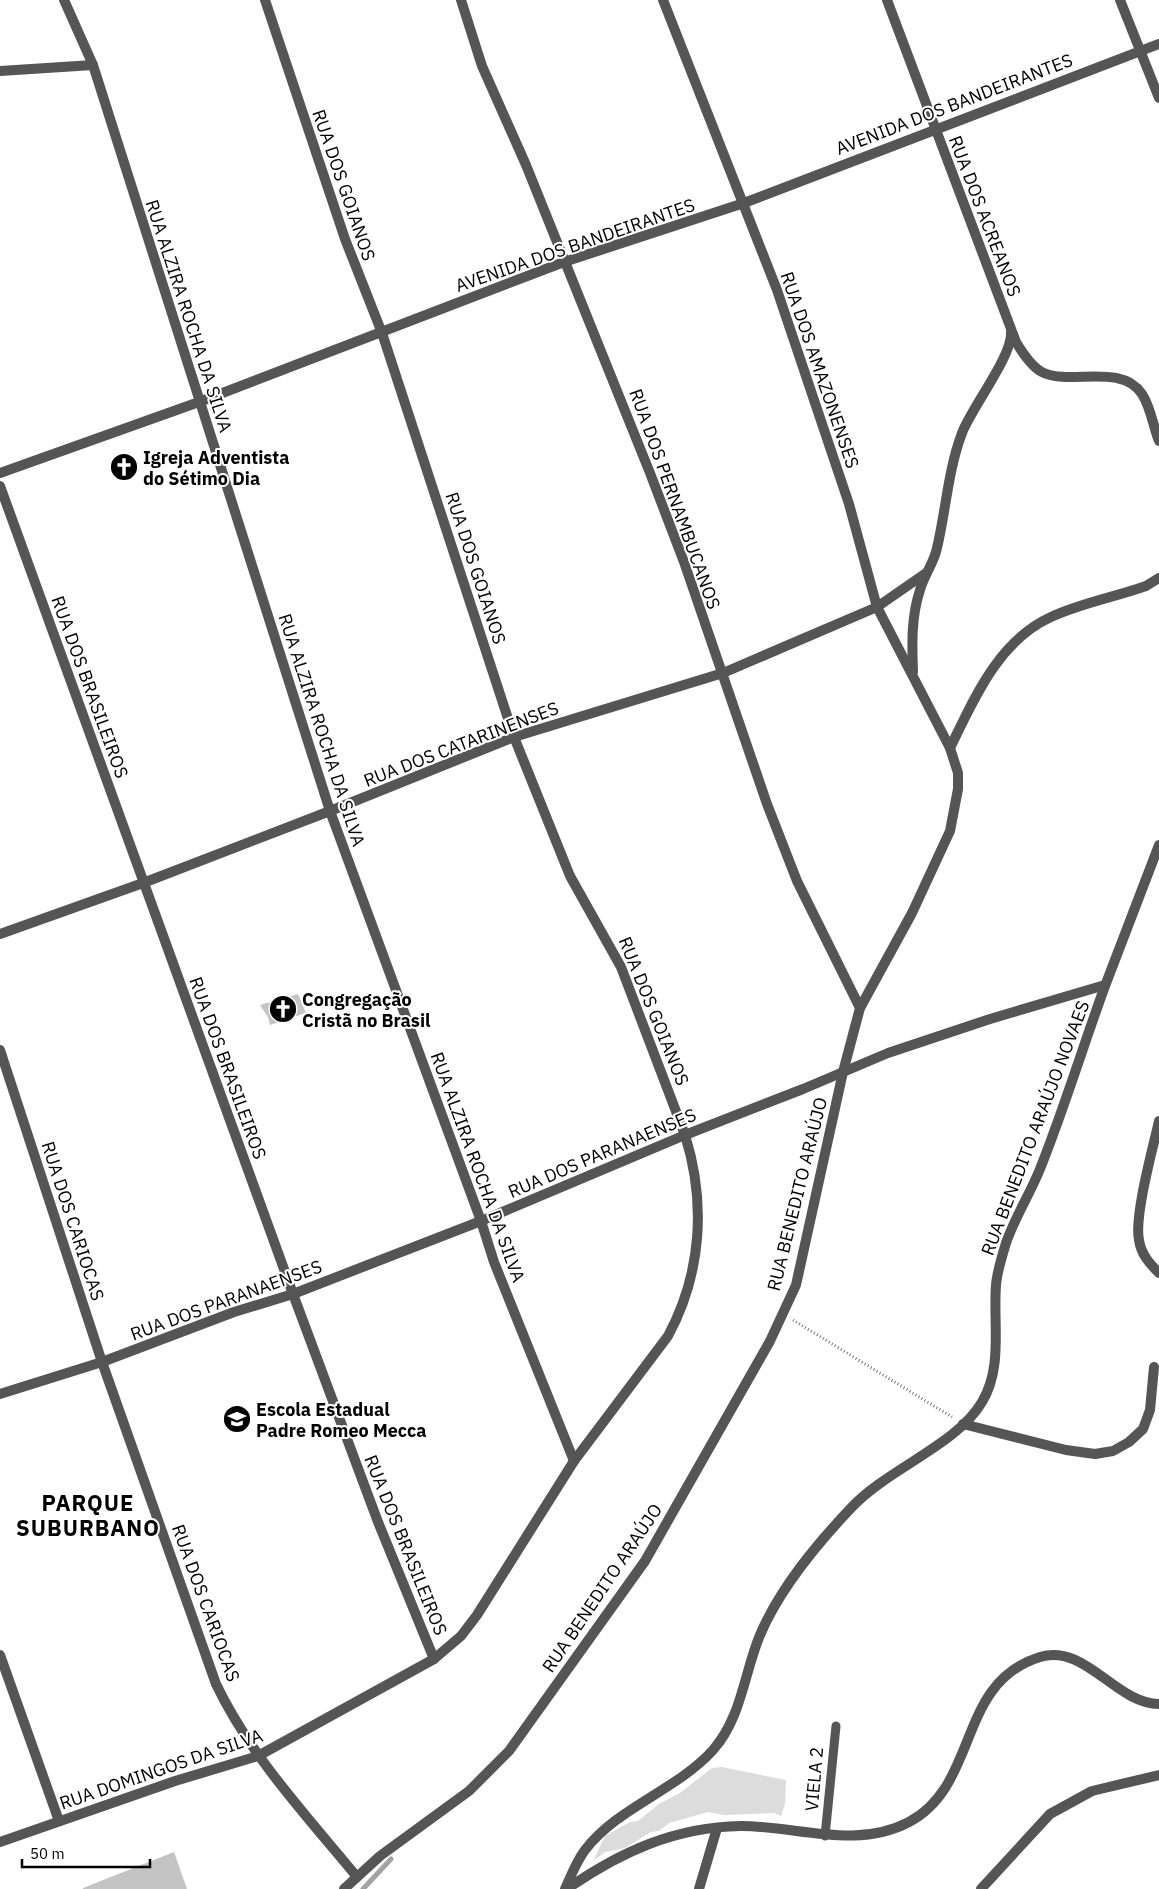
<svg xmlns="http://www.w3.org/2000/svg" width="1159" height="1889" font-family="'IBM Plex Sans',sans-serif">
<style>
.green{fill:#dcdcdc}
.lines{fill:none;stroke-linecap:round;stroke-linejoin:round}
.stream{stroke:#a3a3a3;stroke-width:5}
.building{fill:#c4c4c4}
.path{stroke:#777;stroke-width:3;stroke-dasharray:1 2.5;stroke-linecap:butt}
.lane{stroke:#555;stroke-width:9}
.street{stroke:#555;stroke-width:10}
.labels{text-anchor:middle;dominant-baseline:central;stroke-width:4;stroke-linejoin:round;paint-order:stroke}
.street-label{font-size:18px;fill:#000;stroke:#fff}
.poi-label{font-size:18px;font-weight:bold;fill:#000;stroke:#fff;text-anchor:start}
.district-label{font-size:22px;font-weight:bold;letter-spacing:1px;fill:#000;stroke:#fff}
</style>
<rect width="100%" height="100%" fill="#fff"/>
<path class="green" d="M722,1767L786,1780L785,1804L781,1816L774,1813L724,1815L708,1812L669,1823L659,1831L651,1832L625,1848L605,1852L593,1861L605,1836L630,1822L638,1821L659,1804L680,1793L712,1768Z"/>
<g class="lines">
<path class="stream" d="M363,1889L391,1859"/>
</g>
<g class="building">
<path d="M298,994L306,1013L270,1025L268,1017L260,1005Z"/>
<path d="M174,1852L187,1889H83V1888Z"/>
</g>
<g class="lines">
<path class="path" d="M793,1320L952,1417"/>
<path class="lane" d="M825,1836L836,1726"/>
<g class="street">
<path d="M64,0L93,65L330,811L481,1221L494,1262L574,1461"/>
<path d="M461,0L482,66L526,165L650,473L684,562L767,804L797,881L860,1008"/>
<path d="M887,0L1016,342C1022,352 1032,368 1044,373C1071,385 1121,363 1142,394C1151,408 1153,426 1159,441"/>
<path d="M1120,0L1159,98"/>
<path d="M0,71L93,65"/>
<path d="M0,473L199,402L564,262L744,203L1159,44"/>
<path d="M0,486L293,1294L378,1522L434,1659"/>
<path d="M913,672C912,645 911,617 920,590C924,575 934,563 937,548C946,510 948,470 962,433C972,407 1013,355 1011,332"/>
<path d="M950,748C974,699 998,641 1051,617C1081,603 1115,597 1146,586L1159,578"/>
<path d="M0,934L143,883L330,811L514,737L723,673L877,607L926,573"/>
<path d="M0,1050L102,1362L216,1684C251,1757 307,1816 357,1877"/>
<path d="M1159,1121C1153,1148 1134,1216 1139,1240C1141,1254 1149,1263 1159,1273"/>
<path d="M0,1394L102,1362L234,1312L293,1294L481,1221L685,1135L803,1089L888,1053L990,1019L1105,985"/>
<path d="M963,1424L1066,1450L1095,1454L1113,1451L1129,1442L1143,1429L1150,1410L1154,1367"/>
<path d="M0,1655L59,1821"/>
<path d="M0,1842L175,1781L258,1756L434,1659L461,1636L477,1615L574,1461L668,1336C702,1273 706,1202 685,1135L621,967L570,876L514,737L382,333L345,239L265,0"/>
<path d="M344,1889L380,1856L469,1791L509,1751L645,1561L770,1341L796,1285L843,1072L860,1008L912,913L950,831L958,789V773L950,748L877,607L849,504L777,290L663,0"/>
<path d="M565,1889C571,1876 576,1862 585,1850C618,1807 677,1790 713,1750C742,1717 744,1673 760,1635C780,1588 816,1545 851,1508C887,1469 957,1445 982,1402C1003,1367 993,1324 996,1285C997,1272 1002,1256 1006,1243C1015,1217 1030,1194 1040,1169C1064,1109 1083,1046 1105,986C1123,939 1141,892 1159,845"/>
<path d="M567,1889C620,1852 675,1827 741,1826C797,1826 856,1850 909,1822C980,1784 956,1683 1040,1657C1085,1643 1116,1704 1159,1704"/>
<path d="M699,1889L717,1828"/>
<path d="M981,1889L1050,1814L1092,1791L1159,1775"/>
</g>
</g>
<defs>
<symbol id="church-disc" viewBox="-11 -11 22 22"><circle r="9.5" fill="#000" stroke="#fff"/><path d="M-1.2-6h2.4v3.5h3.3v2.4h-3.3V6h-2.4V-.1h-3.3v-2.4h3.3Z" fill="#fff"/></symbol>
<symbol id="school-disc" viewBox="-11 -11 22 22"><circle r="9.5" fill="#000" stroke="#fff"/><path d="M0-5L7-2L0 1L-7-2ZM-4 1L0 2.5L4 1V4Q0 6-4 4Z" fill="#fff"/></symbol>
</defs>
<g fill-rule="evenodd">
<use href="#church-disc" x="108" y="451" width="32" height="32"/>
<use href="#church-disc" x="267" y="993" width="32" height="32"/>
<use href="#school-disc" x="221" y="1403" width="32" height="32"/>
</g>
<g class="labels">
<g class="street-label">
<text transform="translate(954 104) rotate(-21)">AVENIDA DOS BANDEIRANTES</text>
<text transform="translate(344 185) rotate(71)">RUA DOS GOIANOS</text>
<text transform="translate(985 216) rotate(69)">RUA DOS ACREANOS</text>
<text transform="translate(575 245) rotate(-19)">AVENIDA DOS BANDEIRANTES</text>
<text transform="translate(189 316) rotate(72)">RUA ALZIRA ROCHA DA SILVA</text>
<text transform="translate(820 370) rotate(71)">RUA DOS AMAZONENSES</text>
<text transform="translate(675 499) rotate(70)">RUA DOS PERNAMBUCANOS</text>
<text transform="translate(476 568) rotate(72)">RUA DOS GOIANOS</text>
<text transform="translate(90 687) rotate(70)">RUA DOS BRASILEIROS</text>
<text transform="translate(322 730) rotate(72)">RUA ALZIRA ROCHA DA SILVA</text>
<text transform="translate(461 744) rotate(-21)">RUA DOS CATARINENSES</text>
<text transform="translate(654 1011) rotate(68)">RUA DOS GOIANOS</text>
<text transform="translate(228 1068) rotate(70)">RUA DOS BRASILEIROS</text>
<text transform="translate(1035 1128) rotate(-69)">RUA BENEDITO ARAÚJO NOVAES</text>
<text transform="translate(602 1153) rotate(-23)">RUA DOS PARANAENSES</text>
<text transform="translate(478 1167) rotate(70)">RUA ALZIRA ROCHA DA SILVA</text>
<text transform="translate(797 1194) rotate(-76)">RUA BENEDITO ARAÚJO</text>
<text transform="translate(73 1221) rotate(72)">RUA DOS CARIOCAS</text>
<text transform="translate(226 1300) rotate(-20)">RUA DOS PARANAENSES</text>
<text transform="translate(406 1545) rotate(68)">RUA DOS BRASILEIROS</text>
<text transform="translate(602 1588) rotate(-56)">RUA BENEDITO ARAÚJO</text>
<text transform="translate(206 1603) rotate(70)">RUA DOS CARIOCAS</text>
<text transform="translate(161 1769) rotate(-19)">RUA DOMINGOS DA SILVA</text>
<text transform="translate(814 1779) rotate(-85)">VIELA 2</text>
</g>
<g class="poi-label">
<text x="143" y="457">Igreja Adventista<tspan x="143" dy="21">do Sétimo Dia</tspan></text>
<text x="302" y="999">Congregação<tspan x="302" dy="21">Cristã no Brasil</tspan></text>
<text x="256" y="1409">Escola Estadual<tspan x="256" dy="21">Padre Romeo Mecca</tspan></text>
</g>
<g class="district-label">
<text x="88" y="1502">PARQUE<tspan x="88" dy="25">SUBURBANO</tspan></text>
</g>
</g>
<path d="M22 1859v8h128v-8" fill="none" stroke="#000000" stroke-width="2.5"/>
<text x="30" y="1859" font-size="15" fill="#000000" stroke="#ffffff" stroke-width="4" paint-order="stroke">50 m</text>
</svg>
